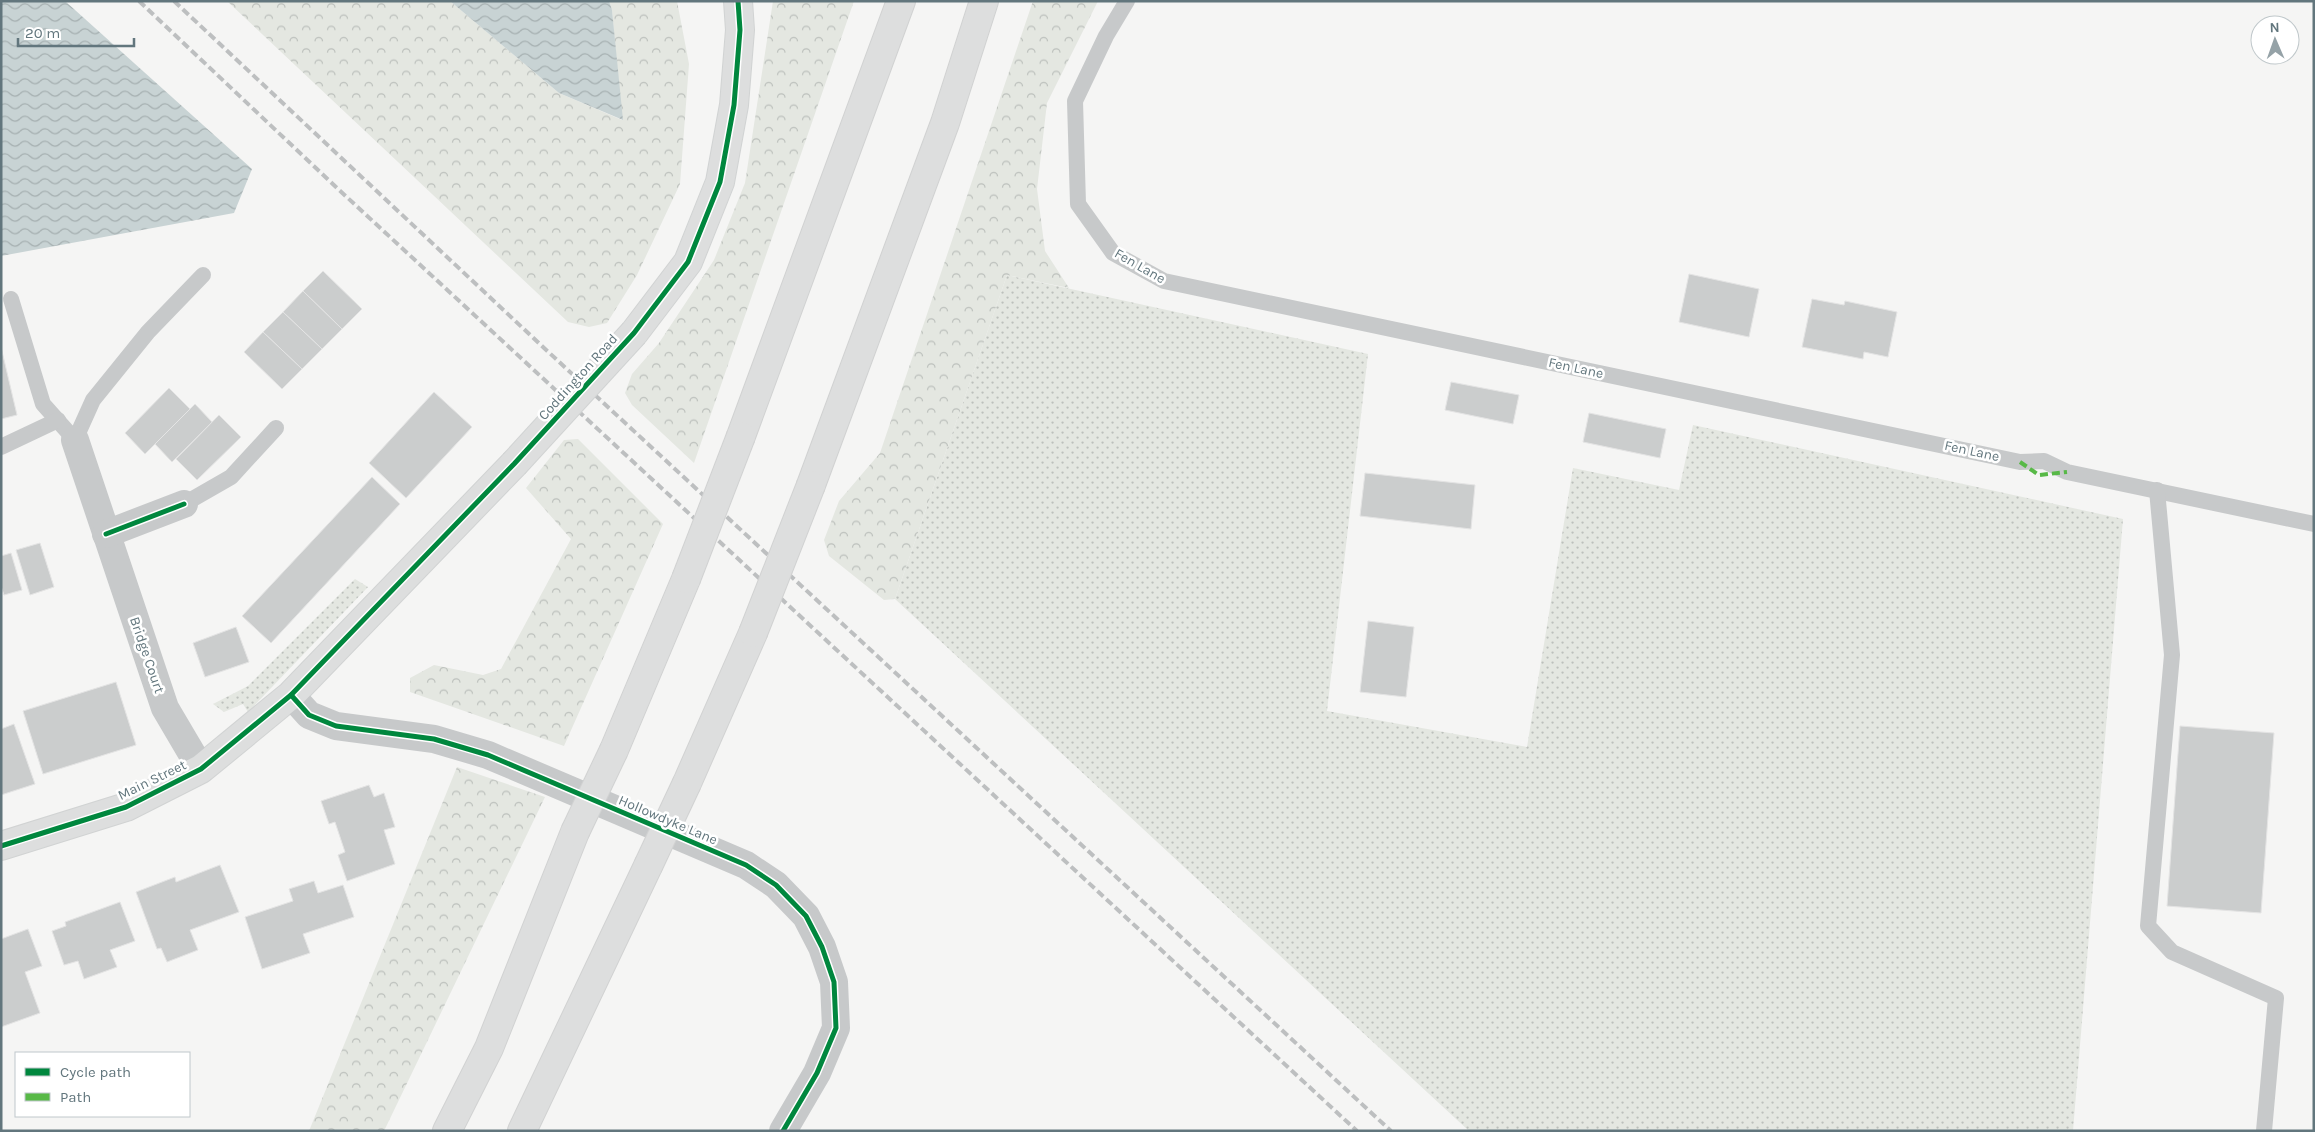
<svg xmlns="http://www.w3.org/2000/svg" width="2315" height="1132" font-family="Karla,sans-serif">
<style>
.grass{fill:url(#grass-dots)}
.forest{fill:url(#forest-crowns)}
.water{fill:url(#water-waves)}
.building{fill:#cbcdcd;stroke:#e4e4e4}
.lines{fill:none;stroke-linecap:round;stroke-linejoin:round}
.secondary-casing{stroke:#d1d3d3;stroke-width:30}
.highway-casing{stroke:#d1d2d2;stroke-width:30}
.lane{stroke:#c7c9ca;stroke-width:16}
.street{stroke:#c7c9ca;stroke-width:28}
.secondary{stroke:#dddede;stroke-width:28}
.highway{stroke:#dddede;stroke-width:28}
.rail{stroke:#bdbfc0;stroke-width:4;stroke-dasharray:8 4;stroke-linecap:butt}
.secondary-bridge-casing{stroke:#d1d3d3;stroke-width:30;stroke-linecap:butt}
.highway-bridge-casing{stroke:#d1d2d2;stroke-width:30;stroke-linecap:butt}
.secondary-bridge{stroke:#dddede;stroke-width:28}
.highway-bridge{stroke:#dddede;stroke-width:28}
.quiet{stroke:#58b947;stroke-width:4;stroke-dasharray:8 4;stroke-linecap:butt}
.cycleway-casing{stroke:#fff;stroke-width:8}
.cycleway{stroke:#00873e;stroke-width:5}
.labels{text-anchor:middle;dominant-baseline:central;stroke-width:5;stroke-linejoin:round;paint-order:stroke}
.street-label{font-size:14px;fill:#62767d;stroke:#fff}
</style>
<defs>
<pattern id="grass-dots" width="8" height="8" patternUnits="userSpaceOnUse" patternTransform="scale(1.25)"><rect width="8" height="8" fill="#e4e7e1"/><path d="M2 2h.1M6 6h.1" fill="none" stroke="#bcc0bc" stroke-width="1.8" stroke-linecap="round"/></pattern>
<pattern id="forest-crowns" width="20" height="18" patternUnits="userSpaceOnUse" patternTransform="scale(1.25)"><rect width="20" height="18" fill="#e4e7e1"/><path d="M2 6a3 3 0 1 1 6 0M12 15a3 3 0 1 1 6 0" fill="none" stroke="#bcc0bc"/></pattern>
<pattern id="water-waves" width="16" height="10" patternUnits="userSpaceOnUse" patternTransform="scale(1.25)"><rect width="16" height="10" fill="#c8d3d4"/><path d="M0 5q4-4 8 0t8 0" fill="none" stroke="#a6b0b1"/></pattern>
</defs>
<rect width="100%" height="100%" fill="#f5f5f4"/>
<g class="grass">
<path d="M1007,275L1368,354L1327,711L1527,747L1573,468L1679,490L1693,425L2123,519L2073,1131H1469L895,599Z"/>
<path d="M355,579L368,587L248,712L243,704L224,712L213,704L248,686Z"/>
</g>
<g class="forest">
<path d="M227,1H450L559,93L622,120L612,10L609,1H677L689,64L680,184L637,275L607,323L589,327L568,322Z"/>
<path d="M773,1H854L694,463L632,405L625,393L632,374L659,343L714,260L745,183Z"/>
<path d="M1033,1H1098L1047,103L1037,189L1045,251L1069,288L1007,275L895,599L884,600L829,556L824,540L839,501L880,453Z"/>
<path d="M578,439L663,524L564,746L410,692V678L434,665L483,675L501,669L571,539L526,488L564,440Z"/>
<path d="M457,767L545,797L384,1131H309Z"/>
</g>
<g class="water">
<path d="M1,1H65L252,169L234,213L1,256Z"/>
<path d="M450,1H609L612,10L623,120L559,93Z"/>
</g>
<g class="building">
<path d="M323,271L362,309L342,329L303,291Z"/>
<path d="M1689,274L1759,289L1749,337L1679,322Z"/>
<path d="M303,291L342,329L322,349L283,312Z"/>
<path d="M1812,299L1844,305L1845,301L1897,312L1888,357L1864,352L1863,359L1802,347Z"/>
<path d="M283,312L322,349L302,369L263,332Z"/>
<path d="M263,332L302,369L282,389L244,352Z"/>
<path d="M1,347L17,415L1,419Z"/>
<path d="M1451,382L1519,395L1513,424L1445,410Z"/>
<path d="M169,388L190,409L145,454L125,433Z"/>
<path d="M434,392L472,427L406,498L369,463Z"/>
<path d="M195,404L212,422L172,462L155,444Z"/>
<path d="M1589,413L1666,429L1660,458L1583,442Z"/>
<path d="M219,415L241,437L197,480L176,459Z"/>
<path d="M1365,473L1475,485L1471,529L1360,516Z"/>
<path d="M372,477L400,504L271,643L242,616Z"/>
<path d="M40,543L54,587L30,595L16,550Z"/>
<path d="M11,553L22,590L4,595L1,586V556Z"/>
<path d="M1368,621L1414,627L1406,697L1360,692Z"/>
<path d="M236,627L249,662L205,677L193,643Z"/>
<path d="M116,682L136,745L43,774L23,711Z"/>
<path d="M14,724L35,784L1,795V729Z"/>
<path d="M2180,726L2274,733L2261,913L2167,906Z"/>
<path d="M369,785L374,797L384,793L395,827L384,830L395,864L347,881L338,855L345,852L335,822L329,824L321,801Z"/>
<path d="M220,865L239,912L190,930L198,950L167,962L161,948L157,949L136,892L175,877L176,882Z"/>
<path d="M314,881L318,893L343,885L354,917L303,934L310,953L262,969L245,917L293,901L289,889Z"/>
<path d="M120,902L135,941L110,950L117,967L84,979L78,961L64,965L52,931L66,926L65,922Z"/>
<path d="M28,929L42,966L25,972L40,1013L1,1027V939Z"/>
</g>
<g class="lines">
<defs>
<g id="secondary">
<path d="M634,333L688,262L720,182L734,105L740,30L738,1"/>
<path d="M1,846L126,807L201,769L291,695L514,464"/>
</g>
<g id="highway">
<path d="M741,436L901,1"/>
<path d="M811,485L945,123L984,1"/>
<path d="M614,750L686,579"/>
<path d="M687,783L753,633"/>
<path d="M447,1131L489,1048L575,832"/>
<path d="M522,1131L648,866"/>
</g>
</defs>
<use href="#secondary" class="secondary-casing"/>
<use href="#highway" class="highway-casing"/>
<g class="lane">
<path d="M1127,1L1106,36L1075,101L1078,204L1113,253L1164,281L2020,462L2044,461L2067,472L2314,524"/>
<path d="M11,299L43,404L75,440L93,400L148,332L203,275"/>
<path d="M1,447L58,420"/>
<path d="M2157,490L2172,655L2148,926L2172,952L2276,998L2264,1131"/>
<path d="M184,504L231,477L276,428"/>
</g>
<g class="street">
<path d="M75,440L165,708L201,769"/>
<path d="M106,534L184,504"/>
<path d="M291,695L309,715L336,726L434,739L488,755L746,865L776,885L806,916L822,947L834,982L836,1028L817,1073L783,1131"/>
</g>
<use href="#secondary" class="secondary"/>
<use href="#highway" class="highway"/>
<g class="rail">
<path d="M139,1L337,188L1357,1131"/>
<path d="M174,1L543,347L1391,1131"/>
</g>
<defs>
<path id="secondary-bridge" d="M514,464L634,333"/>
<g id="highway-bridge">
<path d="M686,579L741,436"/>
<path d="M753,633L811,485"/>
<path d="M575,832L614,750"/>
<path d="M648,866L687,783"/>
</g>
</defs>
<use href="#secondary-bridge" class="secondary-bridge-casing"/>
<use href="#highway-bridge" class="highway-bridge-casing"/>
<use href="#secondary-bridge" class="secondary-bridge"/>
<use href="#highway-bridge" class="highway-bridge"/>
<path class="quiet" d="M2020,462L2039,475L2067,472"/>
<defs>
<g id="cycleway">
<path d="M106,534L184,504"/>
<path d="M291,695L309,715L336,726L434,739L488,755L746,865L776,885L806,916L822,947L834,982L836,1028L817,1073L783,1131"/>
<path d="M1,846L126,807L201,769L291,695L514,464L634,333L688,262L720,182L734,105L740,30L738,1"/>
</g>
</defs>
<use href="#cycleway" class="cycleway-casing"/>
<use href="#cycleway" class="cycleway"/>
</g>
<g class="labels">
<g class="street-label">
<text transform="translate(1140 266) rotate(30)">Fen Lane</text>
<text transform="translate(1576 368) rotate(12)">Fen Lane</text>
<text transform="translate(578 377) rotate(-48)">Coddington Road</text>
<text transform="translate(1972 451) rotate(12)">Fen Lane</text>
<text transform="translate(147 655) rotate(71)">Bridge Court</text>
<text transform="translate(152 780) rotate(-26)">Main Street</text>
<text transform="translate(668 820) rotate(23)">Hollowdyke Lane</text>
</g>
</g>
<rect width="2315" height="1132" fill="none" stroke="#62767d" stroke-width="5"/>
<rect x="15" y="1052" width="175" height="65" fill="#ffffff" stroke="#c0c8cb"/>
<rect x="25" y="1068" width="25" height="8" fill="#00873e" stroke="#c0c8cb"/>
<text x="60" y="1077" font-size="15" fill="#62767d">Cycle path</text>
<rect x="25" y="1093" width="25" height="8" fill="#58b947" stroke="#c0c8cb"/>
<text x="60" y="1102" font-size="15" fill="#62767d">Path</text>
<g transform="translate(2275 40) rotate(358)"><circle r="24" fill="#ffffff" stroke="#c0c8cb"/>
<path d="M0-4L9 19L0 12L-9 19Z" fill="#95a2a7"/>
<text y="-8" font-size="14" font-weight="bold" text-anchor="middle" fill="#62767d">N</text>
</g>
<path d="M18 38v8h116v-8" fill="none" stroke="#62767d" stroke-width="2.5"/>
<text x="25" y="38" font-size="15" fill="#62767d" stroke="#ffffff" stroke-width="4" paint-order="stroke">20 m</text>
</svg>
